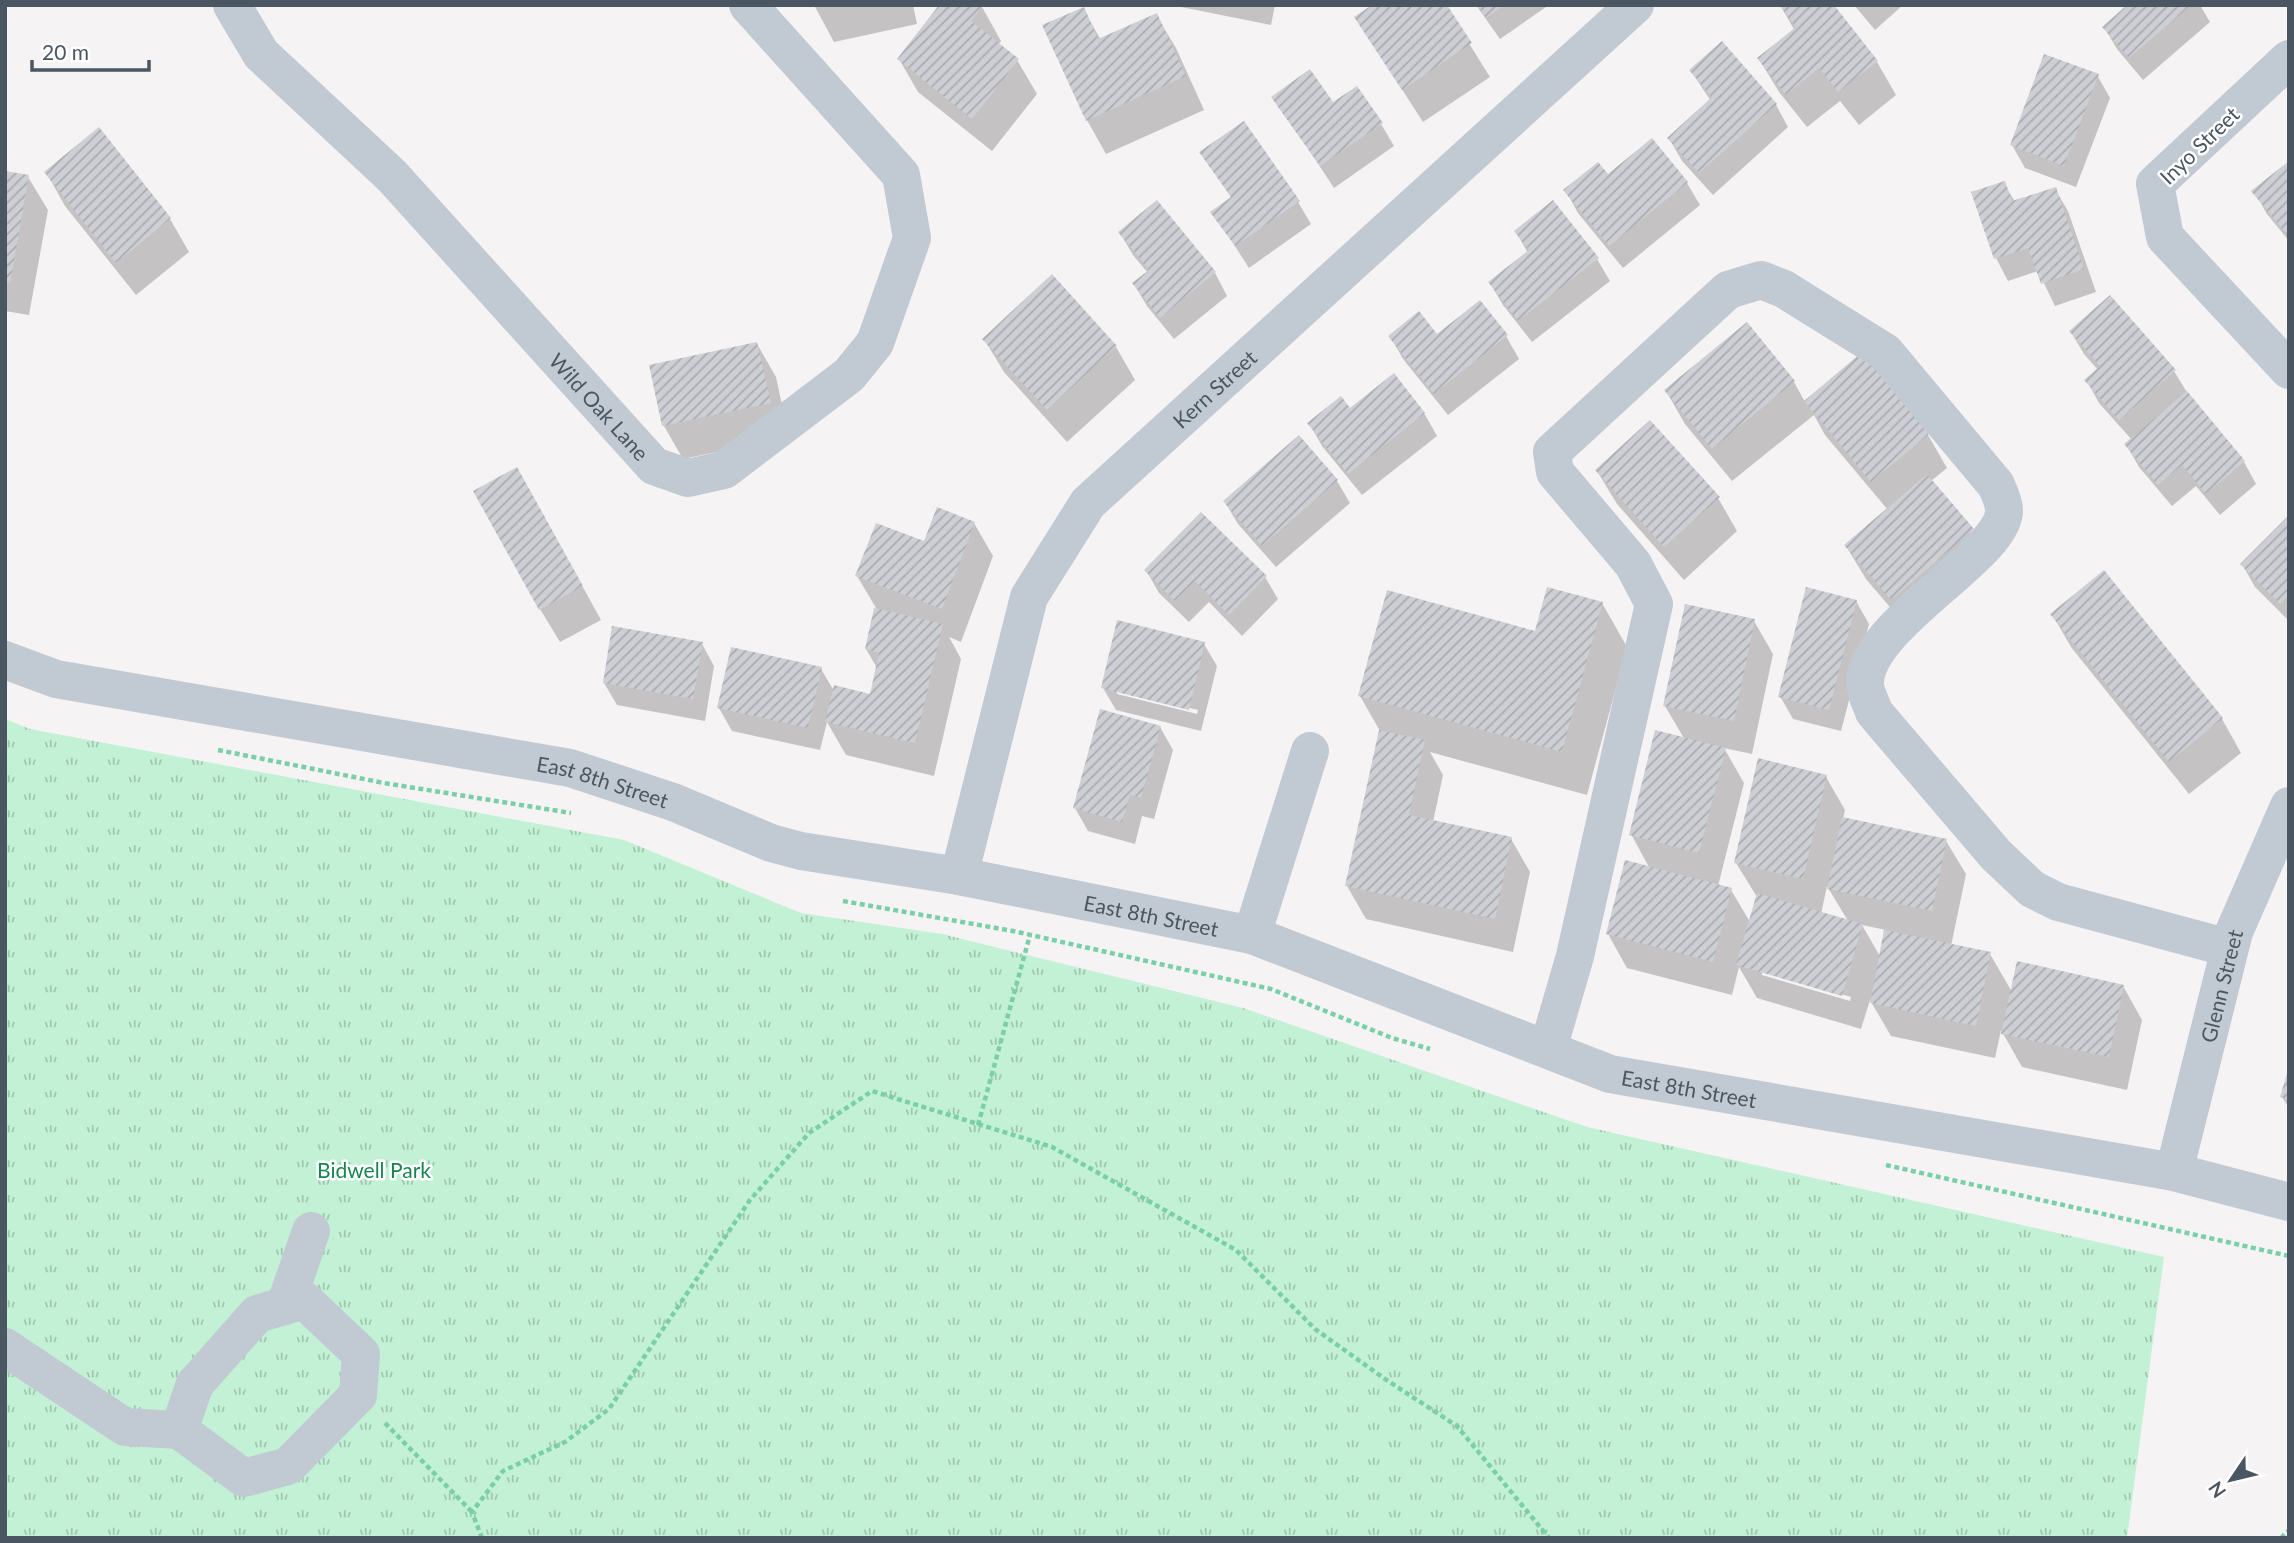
<svg xmlns="http://www.w3.org/2000/svg" width="2294" height="1543" font-family="Lato,sans-serif">
<style>
.grass{fill:url(#grass-tufts)}
.shadow{fill:#0003;fill-rule:evenodd}
.building{fill:url(#building-hatch)}
.lines{fill:none;stroke-linecap:round;stroke-linejoin:round}
.path{stroke:#7ad0a6;stroke-width:4.5;stroke-dasharray:5 3.5;stroke-linecap:butt}
.minor{stroke:#c1cad2;stroke-width:38}
.labels{text-anchor:middle;dominant-baseline:central;stroke-width:5;stroke-linejoin:round;paint-order:stroke}
.street-label{font-size:21px;fill:#4a5661;stroke:#fff}
.park-label{font-size:21px;fill:#17864f;stroke:#fff}
</style>
<defs>
<pattern id="grass-tufts" width="24" height="20" patternUnits="userSpaceOnUse" patternTransform="scale(1.75)"><rect width="24" height="20" fill="#c3f1d5"/><path d="M3 7l-1-3M5 7V3M7 7l1-3M15 17l-1-3M17 17v-4M19 17l1-3" fill="none" stroke="#a0c6b0"/></pattern>
<pattern id="building-hatch" width="6" height="6" patternUnits="userSpaceOnUse" patternTransform="scale(1.75)"><rect width="6" height="6" fill="#cdcfd5"/><path d="M-1 1l2-2M0 6l6-6M5 7l2-2" fill="none" stroke="#a8abb0"/></pattern>
</defs>
<rect width="100%" height="100%" fill="#f5f3f3"/>
<path class="grass" d="M5,719L30,729L624,840L801,913L942,934L1243,1008L1587,1127L2164,1257L2127,1538H5Z"/>
<g class="shadow">
<path d="M814,5H913L917,24L834,42Z"/>
<path d="M1171,5H1275L1271,25Z"/>
<path d="M1445,5L1490,77L1423,122L1356,18Z"/>
<path d="M1476,5H1549L1500,39Z"/>
<path d="M1780,5L1877,62L1896,95L1859,125L1840,101L1807,127L1779,92L1759,59L1795,31Z"/>
<path d="M1854,5H1903L1875,30Z"/>
<path d="M2128,5H2200L2210,22L2143,80L2117,49L2104,27Z"/>
<path d="M982,7L1001,41L998,45L1017,60L1037,94L992,151L918,92L899,59Z"/>
<path d="M1083,9L1101,40L1156,15L1176,48L1204,110L1106,154L1087,120Z"/>
<path d="M1691,71L1776,105L1788,127L1713,195L1682,161L1669,138L1711,101Z"/>
<path d="M2097,75L2110,98L2076,187L2025,168L2012,145Z"/>
<path d="M1274,97L1333,104L1381,124L1394,146L1334,188Z"/>
<path d="M99,130L170,219L189,252L136,295L65,206L46,172Z"/>
<path d="M1202,152L1298,202L1311,224L1249,268L1213,212L1232,199Z"/>
<path d="M2289,163V241L2267,214L2254,191Z"/>
<path d="M5,172L28,177L48,210L29,315L5,311Z"/>
<path d="M1608,177L1687,183L1700,205L1623,268L1578,213L1566,191Z"/>
<path d="M2004,183L2015,202L2055,189L2068,211L2096,292L2055,306L2038,271L2008,281L1996,258Z"/>
<path d="M1156,202L1215,273L1227,296L1174,339L1147,306L1134,284L1148,273L1133,255L1120,233Z"/>
<path d="M1516,232L1597,259L1610,281L1532,342L1503,305L1490,283L1528,253Z"/>
<path d="M2071,332L2174,371L2188,394L2244,462L2256,484L2220,515L2196,486L2172,506L2139,467L2126,444L2132,440L2099,403L2087,381L2098,370L2084,354Z"/>
<path d="M1390,336H1506L1519,359L1448,415L1403,359Z"/>
<path d="M984,339L1116,347L1135,380L1067,442L1004,372Z"/>
<path d="M757,344L776,377L789,437L683,459L664,426L651,366Z"/>
<path d="M1794,382L1805,402L1928,435L1947,468L1931,481L1972,530L1912,633L1866,579L1846,546L1888,510L1825,435L1814,415L1732,481L1685,424L1666,391Z"/>
<path d="M1349,411L1424,413L1437,436L1362,495L1322,446L1309,423Z"/>
<path d="M1597,471L1718,498L1737,531L1684,580L1617,504Z"/>
<path d="M1337,481L1350,503L1276,567L1238,524L1225,502Z"/>
<path d="M536,502L601,620L560,642L540,609Z"/>
<path d="M2289,518V621L2255,587L2242,564Z"/>
<path d="M974,523L993,556L961,642L949,637L961,659L934,776L846,755L827,722L820,750L732,731L719,708L821,669L834,691L871,696L877,668L866,649L876,608L857,576Z"/>
<path d="M1146,570L1265,577L1278,599L1242,636L1209,602L1189,622L1159,593Z"/>
<path d="M2104,572L2222,719L2241,753L2189,794L2071,647L2052,614Z"/>
<path d="M1856,601L1869,624L1841,731L1793,719L1780,696Z"/>
<path d="M1602,603L1627,647L1587,795L1430,752L1443,775L1433,822L1511,839L1530,872L1513,952L1366,919L1347,886L1380,731L1360,696L1536,633Z"/>
<path d="M1754,621L1773,654L1752,754L1724,748L1744,783L1718,886L1731,890L1750,922L1757,897L1736,863L1826,777L1845,810L1843,819L1946,841L1966,874L1951,946L1990,954L2012,992L2123,986L2142,1020L2127,1090L2022,1067L2001,1030L1995,1058L1891,1036L1870,1000L1861,1029L1757,998L1739,967L1732,995L1627,968L1608,934L1650,869L1631,834L1685,740L1665,706ZM1827,886L1848,921L1821,914ZM1862,925L1886,930L1881,958ZM1762,971L1851,997L1850,1001L1762,975Z"/>
<path d="M702,644L714,666L705,721L617,705L604,683Z"/>
<path d="M1204,644L1217,666L1201,731L1116,710L1103,688ZM1117,690L1198,710L1197,714L1117,694Z"/>
<path d="M1160,727L1173,750L1154,819L1142,816L1135,844L1088,831L1075,808Z"/>
<path d="M2289,1073V1108L2282,1097Z"/>
</g>
<g class="building">
<path d="M939,5H984L971,21L1019,59L972,119L897,59Z"/>
<path d="M1372,5H1447L1472,43L1402,90L1354,17Z"/>
<path d="M1477,5H1504L1486,18Z"/>
<path d="M1779,5H1834L1878,61L1838,92L1819,68L1786,95L1757,58L1796,27Z"/>
<path d="M2127,5H2191L2129,58L2102,27Z"/>
<path d="M1084,7L1098,39L1157,13L1186,76L1086,121L1042,25Z"/>
<path d="M1722,41L1777,104L1699,173L1667,138L1712,97L1689,70Z"/>
<path d="M2044,54L2099,74L2064,166L2010,145Z"/>
<path d="M1310,69L1333,102L1357,86L1383,123L1320,166L1271,97Z"/>
<path d="M1244,121L1300,201L1235,246L1210,212L1231,197L1199,152Z"/>
<path d="M99,127L171,218L116,263L44,172Z"/>
<path d="M1652,138L1688,182L1609,246L1563,190L1598,162L1608,174Z"/>
<path d="M2289,161V237L2251,191Z"/>
<path d="M5,171L29,175L10,283L5,282Z"/>
<path d="M2005,181L2012,201L2056,187L2084,269L2041,284L2028,248L1994,259L1971,192Z"/>
<path d="M1157,200L1216,272L1160,318L1132,283L1149,270L1118,232Z"/>
<path d="M1553,200L1599,258L1518,321L1488,282L1529,250L1514,231Z"/>
<path d="M1052,274L1117,346L1047,410L982,339Z"/>
<path d="M2110,295L2176,370L2119,420L2084,380L2100,366L2069,331Z"/>
<path d="M1480,300L1508,335L1434,394L1388,336L1419,311L1437,334Z"/>
<path d="M1747,322L1795,381L1712,449L1664,390Z"/>
<path d="M757,342L771,403L662,426L649,365Z"/>
<path d="M1862,352L1929,434L1871,482L1804,401Z"/>
<path d="M1394,373L1425,413L1348,474L1307,423L1341,396L1350,408Z"/>
<path d="M2187,391L2245,461L2206,494L2182,465L2158,485L2124,444Z"/>
<path d="M1650,420L1720,497L1664,547L1595,470Z"/>
<path d="M1299,435L1338,480L1262,546L1223,501Z"/>
<path d="M517,467L583,586L539,610L473,491Z"/>
<path d="M1927,474L1974,529L1891,600L1844,545Z"/>
<path d="M937,507L975,522L942,609L855,576L876,523L924,541Z"/>
<path d="M1201,512L1267,576L1229,615L1195,581L1175,601L1144,570Z"/>
<path d="M2289,515V595L2280,604L2240,564Z"/>
<path d="M2104,570L2223,718L2169,762L2050,614Z"/>
<path d="M1547,587L1603,602L1562,752L1358,696L1387,590L1535,631Z"/>
<path d="M1806,587L1857,600L1829,710L1778,697Z"/>
<path d="M1685,604L1755,619L1734,721L1663,706Z"/>
<path d="M874,608L943,624L915,743L825,722L834,685L870,694L879,653L865,649Z"/>
<path d="M1117,620L1205,642L1189,710L1101,688Z"/>
<path d="M612,626L703,642L693,699L603,683Z"/>
<path d="M731,647L822,667L808,728L717,708Z"/>
<path d="M1100,709L1161,726L1141,798L1130,795L1122,822L1073,808Z"/>
<path d="M1379,730L1425,740L1409,815L1512,837L1495,919L1345,886Z"/>
<path d="M1655,730L1726,748L1699,853L1629,835Z"/>
<path d="M1758,758L1827,775L1803,879L1734,863Z"/>
<path d="M1842,817L1947,839L1932,911L1827,889Z"/>
<path d="M1625,860L1732,888L1713,962L1606,934Z"/>
<path d="M1757,893L1863,924L1842,996L1736,965Z"/>
<path d="M1884,930L1991,952L1976,1026L1870,1003Z"/>
<path d="M2017,961L2124,985L2109,1057L2001,1034Z"/>
<path d="M2288,1070H2289V1100L2280,1097Z"/>
</g>
<g class="lines">
<g class="path">
<path d="M218,750L384,783L571,813"/>
<path d="M843,901L1013,931L1271,989L1392,1038L1430,1049"/>
<path d="M978,1125L1030,935"/>
<path d="M1886,1165L2289,1256"/>
<path d="M385,1423L472,1512"/>
<path d="M482,1538L472,1512L503,1471L565,1442L609,1409L750,1200L809,1133L872,1091L1052,1147L1236,1250L1315,1329L1385,1379L1457,1426L1549,1538"/>
<path d="M2281,1538L2289,1530"/>
</g>
<g class="minor">
<path id="s1" d="M232,5L261,54L392,176L654,466L688,478L724,470L849,375L875,343L912,238L901,175L748,5"/>
<path d="M2289,59L2155,184L2165,237L2289,370"/>
<path id="s2" d="M5,660L56,679L570,768L673,802L771,843L801,851L959,876L1252,935L1610,1074L2174,1172L2289,1202"/>
<path id="s3" d="M959,876L1029,597L1088,503L1635,5"/>
<path d="M1252,935L1310,751"/>
<path d="M1548,1049L1575,956L1654,604L1633,564L1555,472L1552,452L1728,290L1761,280L1784,289L1885,352L1996,485C1999,492 2004,502 2004,510C2005,554 1869,622 1865,681C1864,690 1871,703 1874,712L1996,855L2032,889L2058,902L2229,948"/>
<path id="s4" d="M2174,1172L2234,932L2289,806"/>
<path d="M304,1300L361,1354L358,1395L288,1466L244,1478L179,1430L195,1384L257,1314Z"/>
<path d="M285,1306L311,1231"/>
<path d="M5,1347L125,1427L179,1430"/>
</g>
</g>
<g class="labels">
<g class="street-label">
<text transform="translate(2199 145) rotate(-44)">Inyo Street</text>
<text stroke="none"><textPath href="#s3" startOffset="569">Kern Street</textPath></text>
<text stroke="none"><textPath href="#s1" startOffset="546">Wild Oak Lane</textPath></text>
<text stroke="none"><textPath href="#s2" startOffset="611">East 8th Street</textPath></text>
<text stroke="none"><textPath href="#s2" startOffset="1178">East 8th Street</textPath></text>
<text stroke="none"><textPath href="#s4" startOffset="192">Glenn Street</textPath></text>
<text stroke="none"><textPath href="#s2" startOffset="1745">East 8th Street</textPath></text>
</g>
<g class="park-label">
<text x="374" y="1169">Bidwell Park</text>
</g>
</g>
<rect width="2294" height="1543" fill="none" stroke="#4a5661" stroke-width="14"/>
<g transform="translate(2231 1480) rotate(235)" stroke="#ffffff" stroke-width="5" paint-order="stroke">
<path d="M0-5L12 26L0 18L-12 26Z" fill="#4a5661"/>
<text y="-10" font-size="19" font-weight="bold" text-anchor="middle" fill="#4a5661">N</text>
</g>
<path d="M32 60v10h117v-10" fill="none" stroke="#4a5661" stroke-width="3.5"/>
<text x="42" y="60" font-size="21" fill="#4a5661" stroke="#ffffff" stroke-width="5" paint-order="stroke">20 m</text>
</svg>
